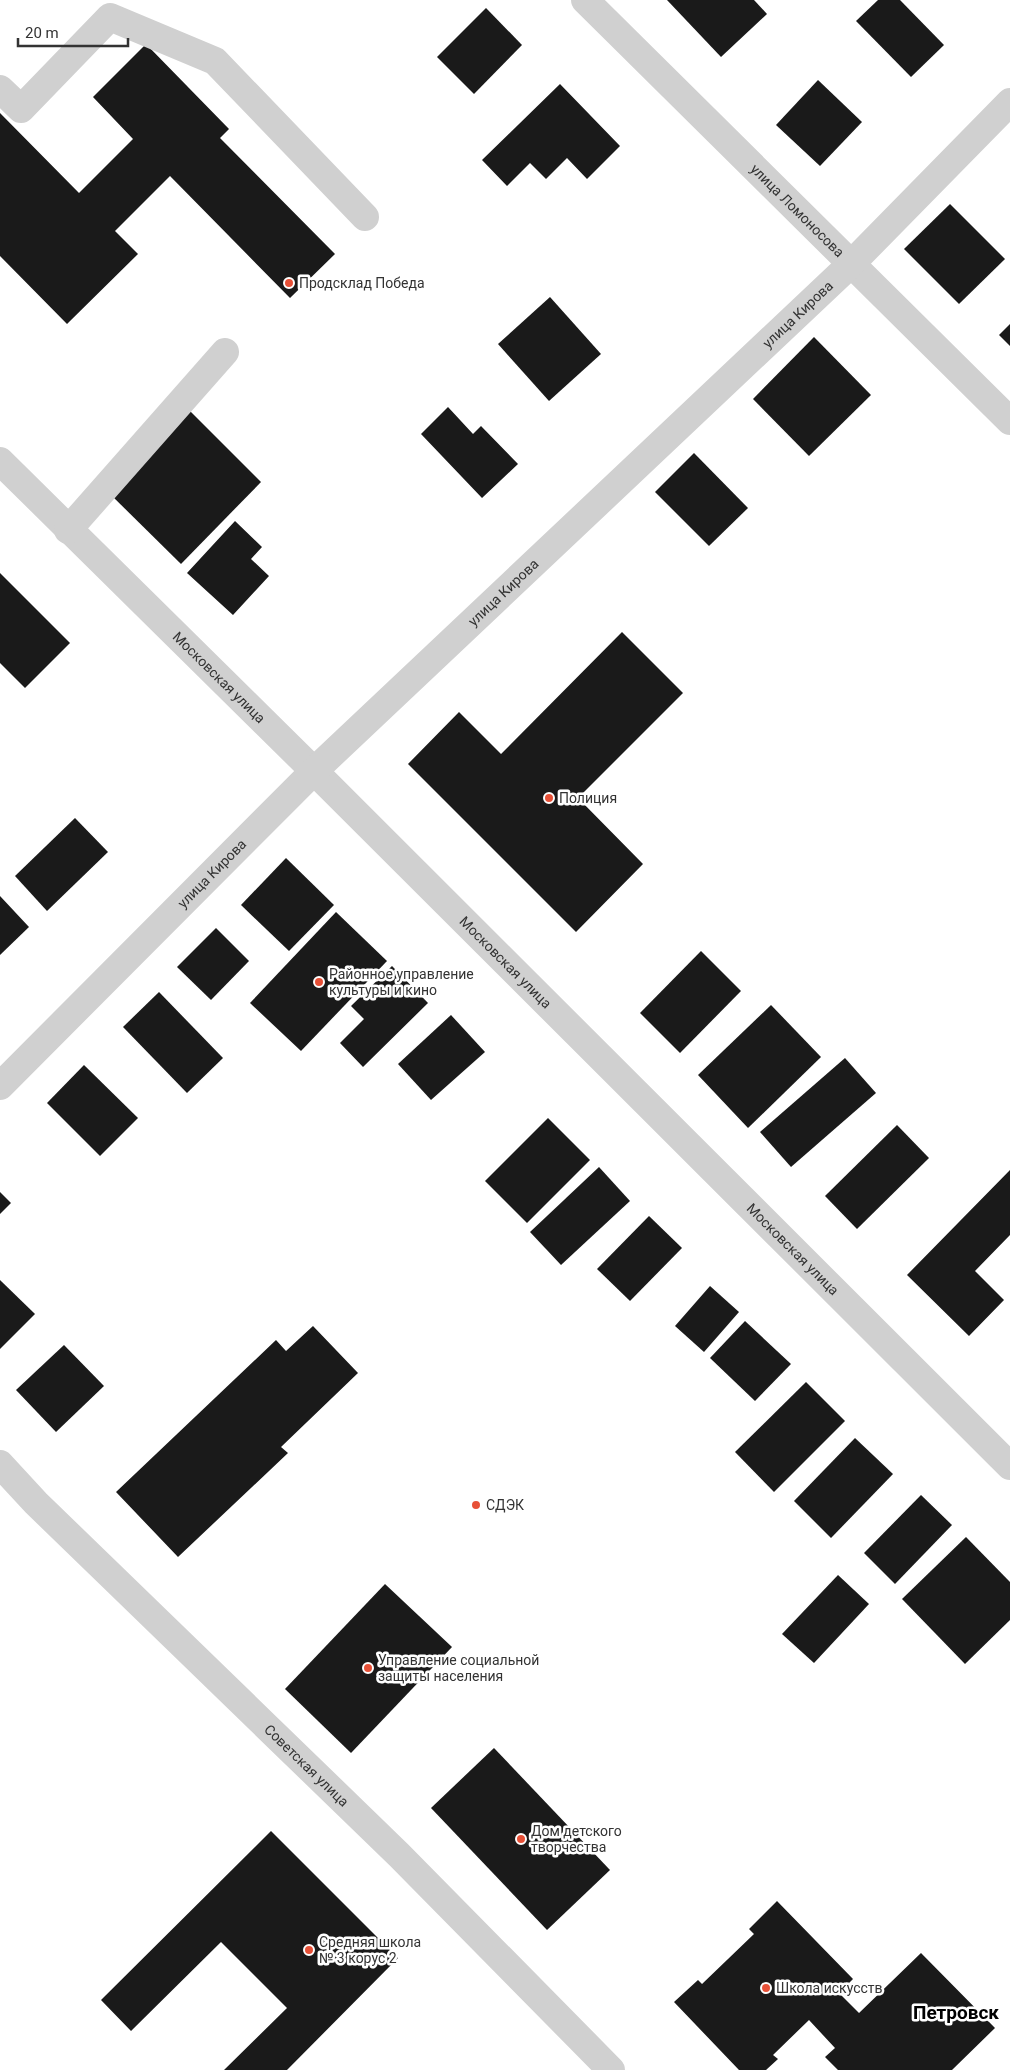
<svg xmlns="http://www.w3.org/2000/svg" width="1010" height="2070" font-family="Roboto,sans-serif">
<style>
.building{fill:#1a1a1a}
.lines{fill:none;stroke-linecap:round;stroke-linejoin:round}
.minor{stroke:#d0d0d0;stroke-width:28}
.poi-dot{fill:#e75037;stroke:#fff;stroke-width:2}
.labels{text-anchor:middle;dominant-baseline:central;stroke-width:5;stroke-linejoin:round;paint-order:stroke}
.street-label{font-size:14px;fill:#333;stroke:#fff}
.poi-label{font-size:14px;fill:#333;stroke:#fff;text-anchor:start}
.district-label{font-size:19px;font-weight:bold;fill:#000;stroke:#fff}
</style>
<rect width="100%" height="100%" fill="#fff"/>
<g class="building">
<path d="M667,0H754L767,14L721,57Z"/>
<path d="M878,0H900L944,45L911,77L856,21Z"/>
<path d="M486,8L522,45L474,94L437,57Z"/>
<path d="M146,44L229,129L220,138L335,254L290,298L170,176L115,231L138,254L67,324L0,256V113L79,193L133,139L93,97Z"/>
<path d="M818,80L862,122L820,166L776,125Z"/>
<path d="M560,84L620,146L587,179L567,158L546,179L530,163L507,186L482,160Z"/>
<path d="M950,204L1005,259L959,304L904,249Z"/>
<path d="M550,297L601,354L549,401L498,344Z"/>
<path d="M1010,324V346L999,335Z"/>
<path d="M814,337L871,395L809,456L753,399Z"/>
<path d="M448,407L473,434L481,426L518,464L482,498L421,434Z"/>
<path d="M190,411L261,482L181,564L109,493Z"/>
<path d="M694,453L748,508L709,546L655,492Z"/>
<path d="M235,521L262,547L251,559L269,576L233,615L187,573Z"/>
<path d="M0,573L70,643L25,688L0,663Z"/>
<path d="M622,632L683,693L578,798L643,864L576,932L408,764L459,712L501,754Z"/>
<path d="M75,818L108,852L47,911L15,876Z"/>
<path d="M286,858L334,905L289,951L241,905Z"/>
<path d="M0,896L29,927L0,955Z"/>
<path d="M336,912L387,961L301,1051L250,1003Z"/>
<path d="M216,928L249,961L211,1000L177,967Z"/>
<path d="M701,951L741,991L680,1053L640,1013Z"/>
<path d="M392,966L428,1003L363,1067L340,1043L364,1019L351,1006Z"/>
<path d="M159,992L223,1058L187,1093L123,1027Z"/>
<path d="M771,1005L821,1057L748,1128L698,1075Z"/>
<path d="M451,1015L485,1052L431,1100L398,1064Z"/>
<path d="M845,1058L876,1093L791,1167L760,1132Z"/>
<path d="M84,1065L138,1118L100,1156L47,1103Z"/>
<path d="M548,1118L590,1160L527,1223L485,1181Z"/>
<path d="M897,1125L929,1158L857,1229L825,1196Z"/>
<path d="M599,1167L630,1201L561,1265L530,1232Z"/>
<path d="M1010,1170V1235L975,1271L1004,1300L969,1336L907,1275Z"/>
<path d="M0,1192L11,1203L0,1214Z"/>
<path d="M649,1216L682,1248L630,1301L597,1269Z"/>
<path d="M0,1280L35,1314L0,1349Z"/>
<path d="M710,1286L739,1312L704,1352L675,1326Z"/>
<path d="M745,1321L791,1364L755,1401L710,1358Z"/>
<path d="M313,1326L358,1373L281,1447L288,1453L178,1557L116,1492L276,1340L286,1351Z"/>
<path d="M64,1345L104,1386L56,1432L16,1390Z"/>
<path d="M806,1382L845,1421L774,1492L735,1452Z"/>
<path d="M855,1438L893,1474L831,1538L794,1501Z"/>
<path d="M921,1495L952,1525L895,1584L864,1553Z"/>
<path d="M966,1537L1010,1582V1620L965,1664L902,1599Z"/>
<path d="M838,1575L869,1604L814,1663L782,1634Z"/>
<path d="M385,1584L452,1647L351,1753L285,1689Z"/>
<path d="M494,1748L610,1870L547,1930L431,1808Z"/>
<path d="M271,1831L398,1958L287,2070H224L287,2008L221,1942L131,2031L101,2000Z"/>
<path d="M777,1901L853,1979L839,1993L859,2013L921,1953L995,2028L952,2070H838L825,2057L835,2048L809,2020L773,2055L778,2059L766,2070H739L674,2002L698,1980L702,1984L754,1934L749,1929Z"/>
</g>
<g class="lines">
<g class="minor">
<path id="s1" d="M585,0L1010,421"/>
<path d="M0,89L21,109L110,17L215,61L365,217"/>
<path id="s2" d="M0,461L314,771L1010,1466"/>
<path d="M68,530L225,352"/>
<path id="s3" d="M0,1086L314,771L852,263L1010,102"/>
<path id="s4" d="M0,1464L36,1503L399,1855L611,2070"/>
</g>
</g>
<g class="poi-dot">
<circle cx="289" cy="283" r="5"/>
<circle cx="549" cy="798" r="5"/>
<circle cx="319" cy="982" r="5"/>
<circle cx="476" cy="1505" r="5"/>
<circle cx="368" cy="1668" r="5"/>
<circle cx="521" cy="1839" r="5"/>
<circle cx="309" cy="1950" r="5"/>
<circle cx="766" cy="1988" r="5"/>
</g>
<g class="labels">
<g class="street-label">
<text stroke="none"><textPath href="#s1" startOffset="299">улица Ломоносова</textPath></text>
<text stroke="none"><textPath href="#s3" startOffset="1110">улица Кирова</textPath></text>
<text stroke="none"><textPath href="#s3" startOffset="705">улица Кирова</textPath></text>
<text stroke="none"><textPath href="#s2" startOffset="308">Московская улица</textPath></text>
<text stroke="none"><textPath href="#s3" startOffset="300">улица Кирова</textPath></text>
<text stroke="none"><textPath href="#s2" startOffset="712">Московская улица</textPath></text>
<text stroke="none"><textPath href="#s2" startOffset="1118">Московская улица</textPath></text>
<text stroke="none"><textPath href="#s4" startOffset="430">Советская улица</textPath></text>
</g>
<g class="poi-label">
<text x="299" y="283">Продсклад Победа</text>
<text x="559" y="798">Полиция</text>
<text x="329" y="974">Районное управление<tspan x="329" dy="16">культуры и кино</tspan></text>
<text x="486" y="1505">СДЭК</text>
<text x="378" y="1660">Управление социальной<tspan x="378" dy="16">защиты населения</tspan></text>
<text x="531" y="1831">Дом детского<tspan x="531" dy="16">творчества</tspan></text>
<text x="319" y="1942">Средняя школа<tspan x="319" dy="16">№ 3 корус 2</tspan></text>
<text x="776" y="1988">Школа искусств</text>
</g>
<g class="district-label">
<text x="956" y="2012">Петровск</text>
</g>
</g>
<path d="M18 38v8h110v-8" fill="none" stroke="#333333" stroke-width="2.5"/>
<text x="25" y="38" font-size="15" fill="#333333" stroke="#ffffff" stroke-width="4" paint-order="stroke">20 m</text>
</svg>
